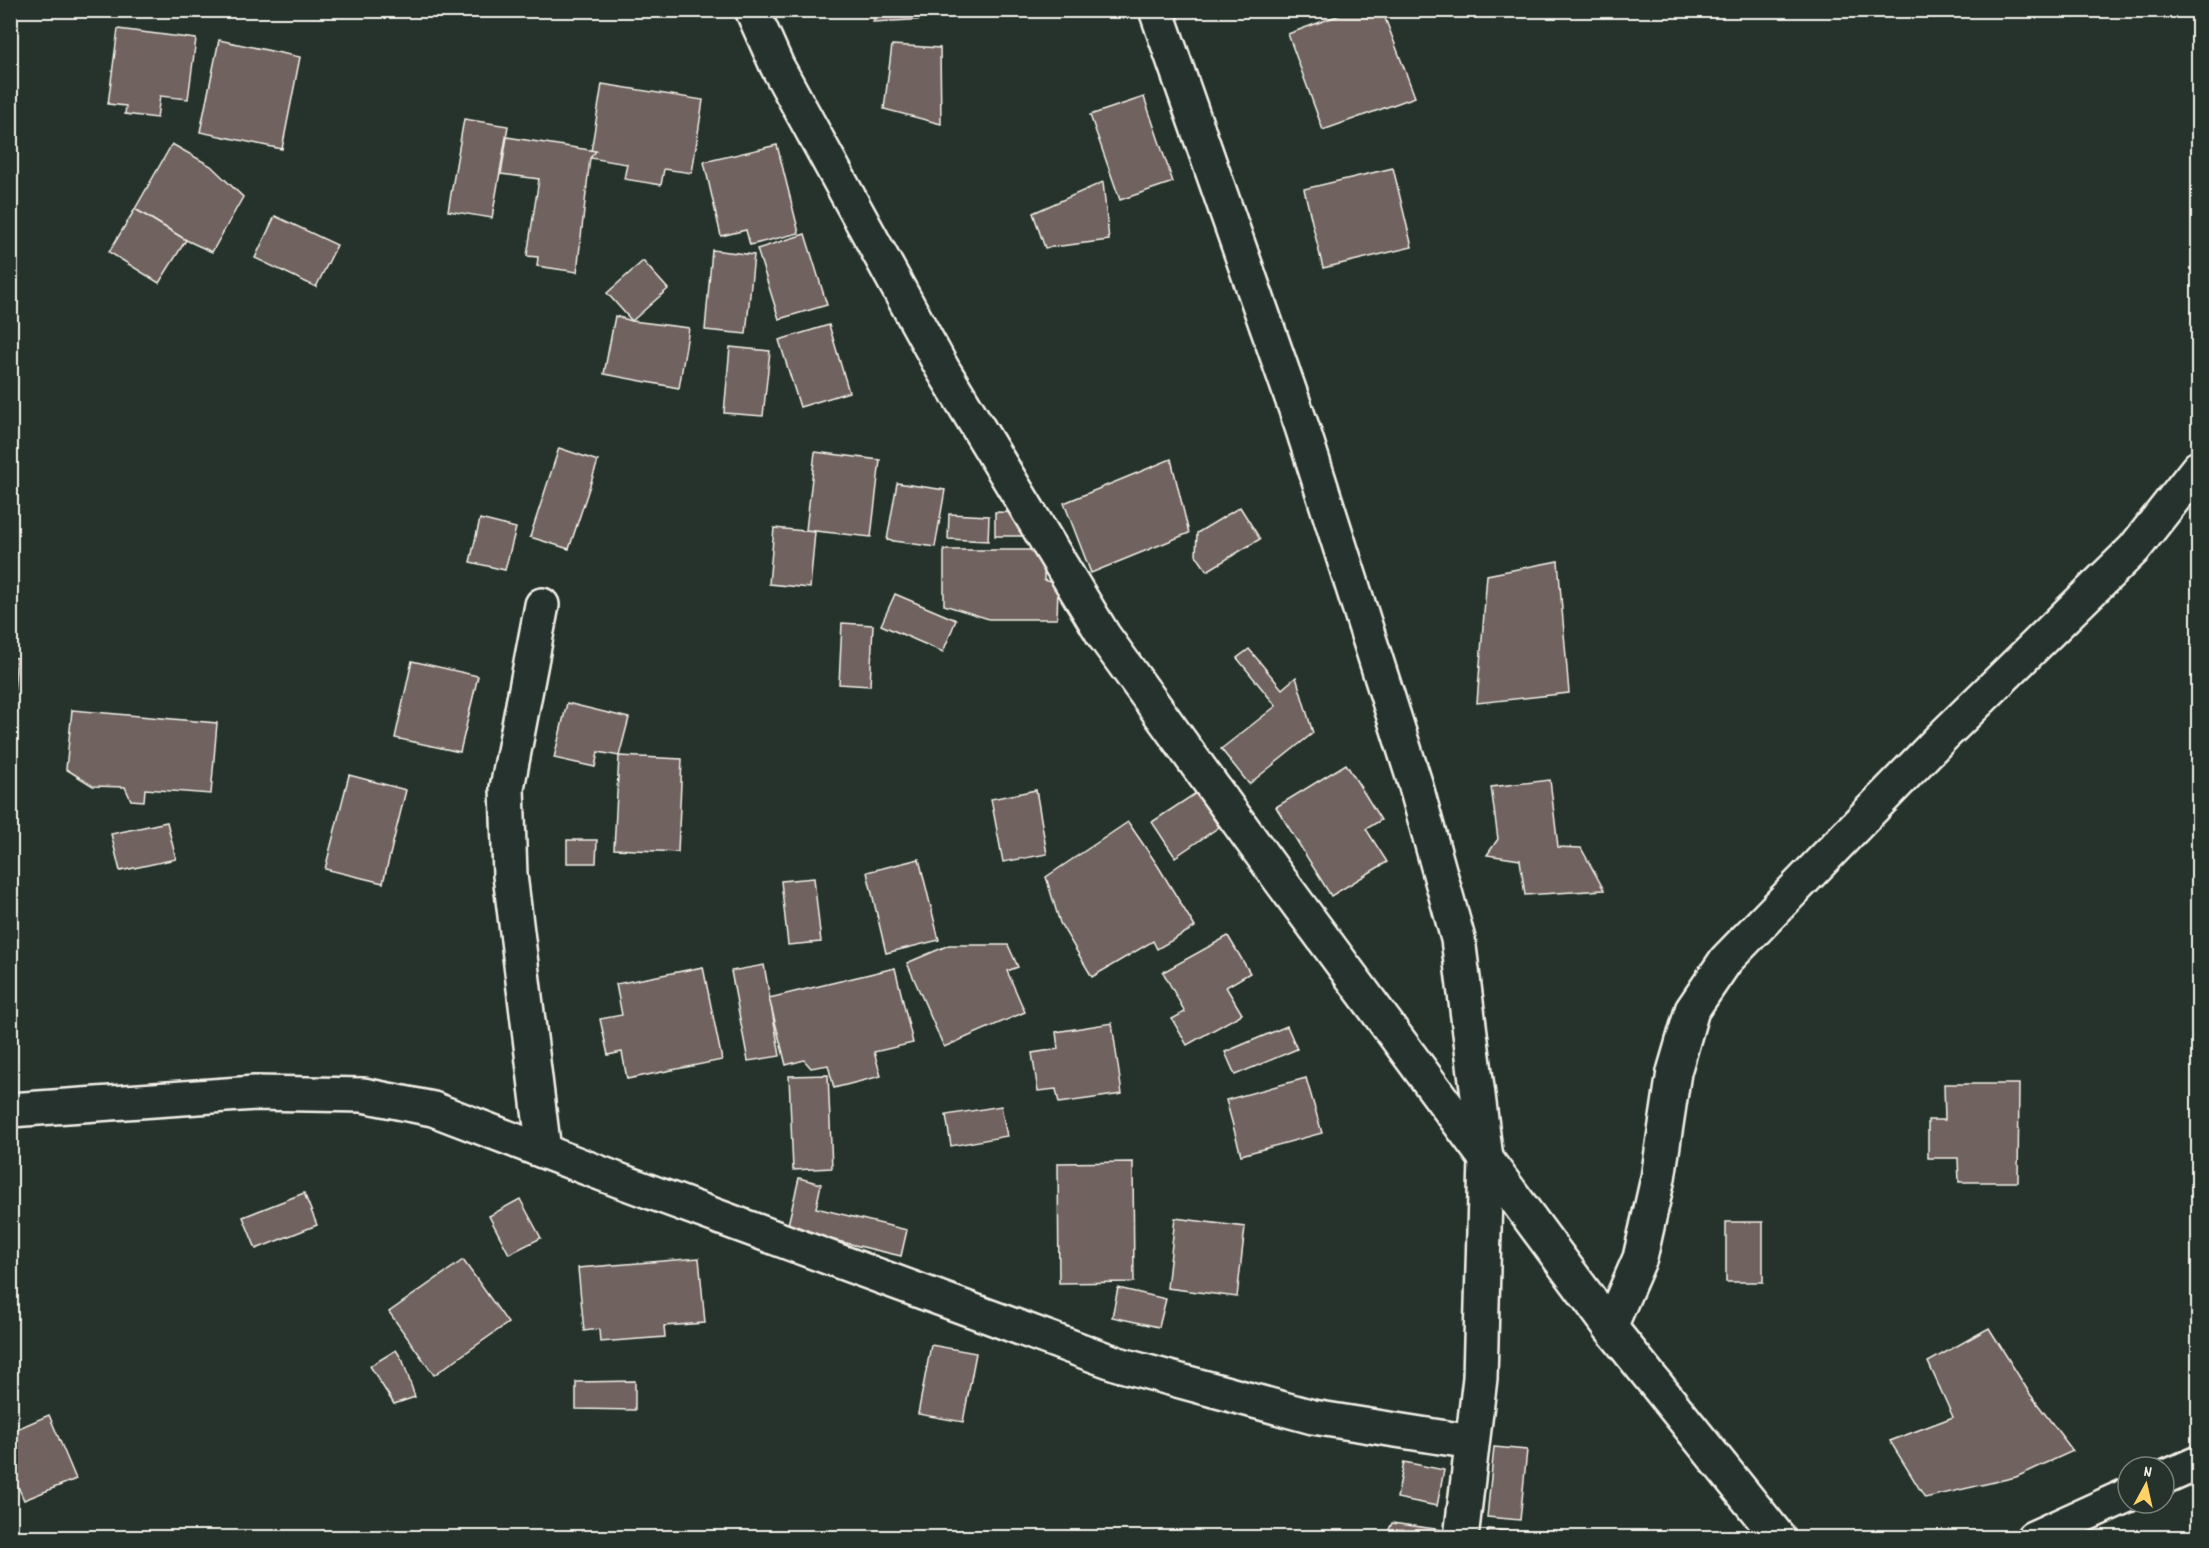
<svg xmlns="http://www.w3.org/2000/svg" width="2209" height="1548" font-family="Dekko,sans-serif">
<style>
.building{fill:#70635e;stroke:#f4f1e8;stroke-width:1.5}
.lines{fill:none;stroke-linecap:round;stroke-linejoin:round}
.street-casing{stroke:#f4f1e8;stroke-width:38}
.street{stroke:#26332d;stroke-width:33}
</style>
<rect width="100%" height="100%" fill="#26332d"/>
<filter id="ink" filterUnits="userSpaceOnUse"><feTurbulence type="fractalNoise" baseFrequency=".0167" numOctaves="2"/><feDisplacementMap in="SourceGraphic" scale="12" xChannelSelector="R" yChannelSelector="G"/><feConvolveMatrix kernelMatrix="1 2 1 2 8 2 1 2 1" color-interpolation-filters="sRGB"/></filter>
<g filter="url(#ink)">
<g class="building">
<path d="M876,10H929L930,19L873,22Z"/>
<path d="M1353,10H1382L1415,97L1323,130L1288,34Z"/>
<path d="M118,29L196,39L188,99L160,96L157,118L125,114L126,106L108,104Z"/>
<path d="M219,40L300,57L282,149L200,132Z"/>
<path d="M892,45L940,48L941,124L884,109Z"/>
<path d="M602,84L703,100L692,173L664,169L661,185L624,179L627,164L590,158Z"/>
<path d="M1144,97L1173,182L1120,200L1090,115Z"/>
<path d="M464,119L508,126L492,218L448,211Z"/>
<path d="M507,137L596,151L590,158L577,272L537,266L538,257L527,256L539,179L501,174Z"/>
<path d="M172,144L211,166L243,197L212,252L186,240L135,209Z"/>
<path d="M777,145L799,233L750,245L746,230L721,236L704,162Z"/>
<path d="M1393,168L1412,247L1323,268L1304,189Z"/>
<path d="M1103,182L1109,240L1045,248L1033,213Z"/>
<path d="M135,209L186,240L159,283L109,252Z"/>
<path d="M275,216L337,245L316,287L255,258Z"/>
<path d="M805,234L827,305L779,319L757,249Z"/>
<path d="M712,250L754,255L746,334L705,330Z"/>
<path d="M643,261L668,289L632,321L607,293Z"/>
<path d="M615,316L632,321L689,328L679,388L604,374Z"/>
<path d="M829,325L849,392L800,407L779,340Z"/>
<path d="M730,347L770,351L763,416L724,413Z"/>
<path d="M559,448L598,461L569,549L530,537Z"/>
<path d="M815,452L880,460L871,537L806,530Z"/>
<path d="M1171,459L1189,533L1091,573L1064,503Z"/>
<path d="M897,483L945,490L935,547L887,540Z"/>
<path d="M1240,507L1260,539L1207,571L1196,555L1197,533Z"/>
<path d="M995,512L1029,513L1028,536H995Z"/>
<path d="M949,514L989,516L988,541L948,539Z"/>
<path d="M480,519L516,528L505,570L470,562Z"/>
<path d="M774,528L815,532L810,588L769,584Z"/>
<path d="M944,550H1044V580L1058,585L1057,619H989L944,605Z"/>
<path d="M1558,561L1569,693L1477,703L1487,575Z"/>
<path d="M895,594L956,620L943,652L881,625Z"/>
<path d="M842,623L873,625L870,686L839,684Z"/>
<path d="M1249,649L1282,689L1296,677L1313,733L1249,784L1221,749L1276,706L1237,658Z"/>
<path d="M10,657L17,658L14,692H10Z"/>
<path d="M412,661L478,676L460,752L395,738Z"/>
<path d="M567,703L629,718L619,756L598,752L595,767L554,758Z"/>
<path d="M72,710L217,723L211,794L145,789L144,801L131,800L125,787L93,786L66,769Z"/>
<path d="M619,756L682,759L678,852L614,849Z"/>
<path d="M1346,764L1381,820L1366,829L1387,862L1331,896L1276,807Z"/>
<path d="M349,775L406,790L383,883L325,869Z"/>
<path d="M1550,780L1558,847L1581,848L1604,890L1525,895L1520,860L1487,855L1498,839L1491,787Z"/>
<path d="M1036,790L1047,854L1003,862L991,799Z"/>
<path d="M1196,793L1219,827L1175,857L1152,822Z"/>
<path d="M167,822L176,859L120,871L111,834Z"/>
<path d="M1128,822L1158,866L1195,927L1157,949L1153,941L1092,977L1060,923L1046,877Z"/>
<path d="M567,840H597L596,863H567Z"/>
<path d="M919,859L939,940L886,953L867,872Z"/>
<path d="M814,878L821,942L788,945L781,881Z"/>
<path d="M1228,936L1250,973L1226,987L1242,1014L1187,1045L1172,1019L1185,1012L1163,972Z"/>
<path d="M949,945H1008L1018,967L1007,971L1025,1012L944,1047L907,963Z"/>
<path d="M764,965L780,1056L748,1061L731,971Z"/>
<path d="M703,967L722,1060L627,1079L622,1052L608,1055L600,1019L622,1015L616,984Z"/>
<path d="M895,968L913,1043L874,1052L881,1076L834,1088L828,1065L811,1068L804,1060L786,1065L769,998Z"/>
<path d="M1112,1023L1122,1094L1059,1103L1056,1089L1038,1091L1032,1053L1058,1049L1056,1032Z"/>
<path d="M1287,1026L1297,1049L1235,1075L1225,1052Z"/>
<path d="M828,1075L832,1168L793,1170L789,1076Z"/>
<path d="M1306,1078L1322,1133L1241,1155L1226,1100Z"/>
<path d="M1944,1084H2019L2018,1182H1959L1958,1158H1928V1120H1945Z"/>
<path d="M1001,1106L1007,1136L951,1146L946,1115Z"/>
<path d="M1133,1162L1134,1282L1059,1283L1058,1163Z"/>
<path d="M799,1178L821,1184L816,1208L907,1230L901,1256L787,1229Z"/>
<path d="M304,1193L317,1225L256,1249L243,1217Z"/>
<path d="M520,1199L541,1238L509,1254L489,1216Z"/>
<path d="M1175,1218L1245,1227L1237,1297L1167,1288Z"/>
<rect x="1726" y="1222" width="37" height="60"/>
<path d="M699,1258L705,1323L664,1326L665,1337L600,1342L599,1329L584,1331L578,1268Z"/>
<path d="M463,1260L508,1323L434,1375L389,1312Z"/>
<path d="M1118,1288L1166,1299L1159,1327L1112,1317Z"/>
<path d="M1989,1328L2030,1394L2073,1451L2016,1477L1925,1498L1890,1441L1953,1417L1928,1362Z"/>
<path d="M931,1345L976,1353L963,1422L918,1414Z"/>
<path d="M396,1350L403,1361L415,1397L394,1404L370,1366Z"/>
<path d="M635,1381V1410L576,1409V1382Z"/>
<path d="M49,1415L76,1479L24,1500L10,1469V1432Z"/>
<path d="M1494,1447L1527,1450L1520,1520L1487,1517Z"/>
<path d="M1404,1462L1444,1470L1437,1506L1397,1498Z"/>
<path d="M1392,1523L1442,1530L1440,1538H1385Z"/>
<path d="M1488,1529L1524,1533V1538H1487Z"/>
</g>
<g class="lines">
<defs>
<g id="street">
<path d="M752,10L777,66L942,368L1104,636L1278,877L1610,1327L1779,1538"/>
<path d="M1156,10L1302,427L1415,783L1458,939L1486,1158L1480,1378L1461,1538"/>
<path d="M542,605L507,788L510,875L544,1151"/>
<path d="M10,1110L255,1093L363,1095L433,1109L621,1181L1118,1364L1313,1417L1472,1442"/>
<path d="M1610,1327L1640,1258L1658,1178L1674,1072L1692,1010L1726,960L1940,739L2134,549L2198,468"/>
<path d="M2164,1478L2198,1463"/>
<path d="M2033,1538L2128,1495"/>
</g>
</defs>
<use href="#street" class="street-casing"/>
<use href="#street" class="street"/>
</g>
</g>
<rect width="2209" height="1548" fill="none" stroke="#26332d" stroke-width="36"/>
<rect x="18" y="18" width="2173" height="1512" fill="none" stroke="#f4f1e8" stroke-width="2" filter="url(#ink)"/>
<g transform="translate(2146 1485) rotate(8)"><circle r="28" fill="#26332d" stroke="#787f78" stroke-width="1.5"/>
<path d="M0-4.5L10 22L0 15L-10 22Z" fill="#ffd166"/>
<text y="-9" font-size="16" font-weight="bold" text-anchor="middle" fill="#f4f1e8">N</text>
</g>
</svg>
